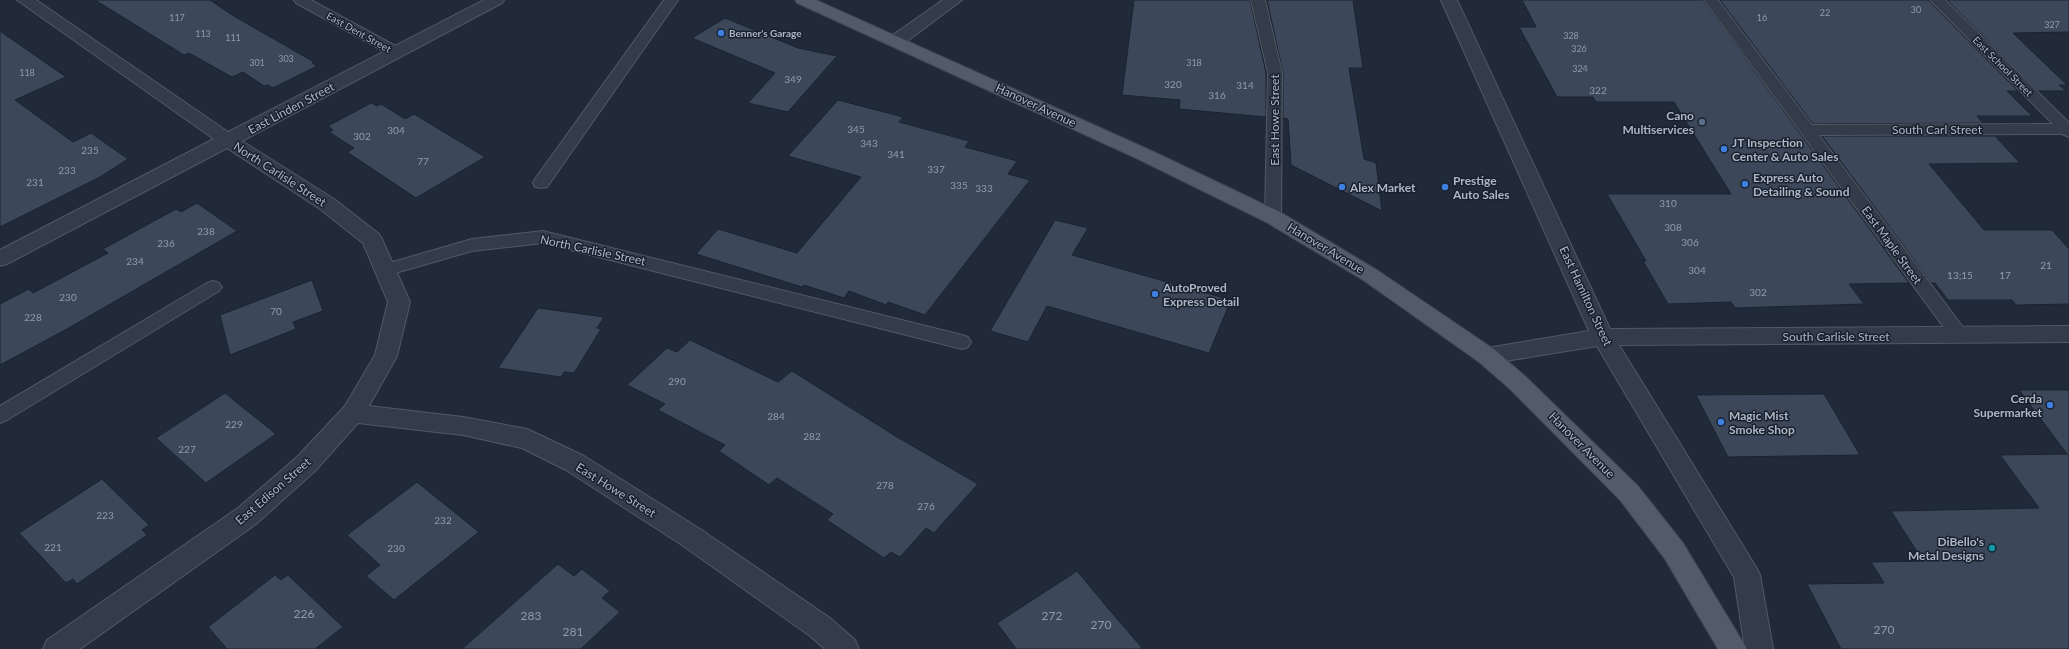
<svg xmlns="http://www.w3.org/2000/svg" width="2069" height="649" font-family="Lato,sans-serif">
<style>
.building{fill:#3c4859;stroke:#1b2330}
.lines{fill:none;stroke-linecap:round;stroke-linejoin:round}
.service-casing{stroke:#515967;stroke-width:2}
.minor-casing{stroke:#515967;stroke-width:2}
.primary-casing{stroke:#3d4553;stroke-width:2}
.service{fill:#343c49;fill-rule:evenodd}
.minor{fill:#343c49;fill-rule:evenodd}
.primary{fill:#525b69;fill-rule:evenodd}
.shop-dot{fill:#3f7fe0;stroke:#19212e;stroke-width:1.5}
.service-dot{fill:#5c6f8a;stroke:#19212e;stroke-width:1.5}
.culture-dot{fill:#0f9aa8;stroke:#19212e;stroke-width:1.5}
.labels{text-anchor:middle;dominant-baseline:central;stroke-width:3;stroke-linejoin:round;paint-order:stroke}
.far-number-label{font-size:9px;fill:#929aab}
.far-street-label{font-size:10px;fill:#aeb6c6;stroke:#19212e}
.far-poi-label{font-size:10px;font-weight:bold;fill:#aeb6c6;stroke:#19212e;text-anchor:start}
.number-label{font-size:10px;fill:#929aab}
.street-label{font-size:12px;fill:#aeb6c6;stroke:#19212e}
.poi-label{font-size:12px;font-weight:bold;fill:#aeb6c6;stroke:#19212e;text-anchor:start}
.near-number-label{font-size:12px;fill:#929aab}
</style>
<rect width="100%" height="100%" fill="#202a39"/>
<g class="building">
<path d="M95,0H210L232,15L314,62L312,63L317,66L273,88L268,85L264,86L243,72L232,77L189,53L184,55Z"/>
<path d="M1134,0H1250L1266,73V117L1179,109L1180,100L1122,95Z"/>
<path d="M1267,0H1353L1363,68H1349L1364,159L1376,163L1382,211L1291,165L1288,119L1283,118V73Z"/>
<path d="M1522,0H1703L1909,283L1849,284L1864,304L1735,308L1731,302L1668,304L1643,261H1646L1607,194H1731L1674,102H1596L1593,97H1557L1519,27H1536Z"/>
<path d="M1720,0H1928L2018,91H2007L2032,116H1977L1983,123L1813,124Z"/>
<path d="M1947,0H2069V32L2013,33L2067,85H2059L2066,91H2038Z"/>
<path d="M725,18L798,48L837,56L788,112L748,103L775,73L692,38Z"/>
<path d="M0,31L66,77L15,100L73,142L91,133L128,159L100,177L0,227Z"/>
<path d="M838,100L903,117L899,122L969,141L965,147L1017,161L1008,174L1030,180L925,315L888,302L886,305L849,291L844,298L804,285L802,287L696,254L718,229L797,253L861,177L788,156Z"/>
<path d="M371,103L377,106L381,104L405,119L414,114L485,157L416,198L347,152L354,148L329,132L333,130L328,126Z"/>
<path d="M1822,136H1995L2020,163L1929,164L1984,230H2052L2069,249V304L2016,305L2012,300H1948L1935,283H1931Z"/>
<path d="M197,203L237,231L67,329L0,365V304L29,289L33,293L108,253L103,249L176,209L181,212Z"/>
<path d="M1055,220L1088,228L1072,255L1231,300L1209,353L1047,306L1028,342L990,331Z"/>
<path d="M312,280L323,311L293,322L296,329L230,355L220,315Z"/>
<path d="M538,308L604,317L597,328L601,329L574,373L564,372L561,377L498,368Z"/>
<path d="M690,340L778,382L792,371L897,437L978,484L934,533L926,528L900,557L891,552L884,558L827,520L833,514L777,478L769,485L719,451L725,445L658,410L665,404L627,385L667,348L677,352Z"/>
<path d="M2019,390H2069V649H1841L1807,584L1884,583L1871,562L1923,561L1891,511L2039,508L2000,455L2067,454Z"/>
<path d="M225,393L276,434L206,483L156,438Z"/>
<path d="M1824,394L1860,455L1728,457L1696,395Z"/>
<path d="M102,479L149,525L142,530L147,535L77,584L73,579L66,583L19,533Z"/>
<path d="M417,482L479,532L394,600L366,576L380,565L347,535Z"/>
<path d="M558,564L574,576L582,569L610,591L602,598L620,612L581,649H462Z"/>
<path d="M1077,571L1107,607L1143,649H1016L997,623Z"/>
<path d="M275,575L281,580L288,575L343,627L315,649H227L208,627Z"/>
</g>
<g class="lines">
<defs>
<g id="service">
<path d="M294,0H311L401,49L403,52L401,55H391L296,3Z"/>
<path d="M664,0H678L547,187L541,188L535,187L533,183L535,179Z"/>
<path d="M1251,0H1265L1282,73L1281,217L1279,221L1273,222L1267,221L1265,217L1268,73Z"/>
<path d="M1704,0H1718L1812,125L2053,124L1930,0H1945L2069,123V137L2062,134L1819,135L1965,330L1968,335L1965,340L1959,342L1953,340Z"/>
<path d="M543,231L962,335L968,337L971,342L968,347L962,349L543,243L472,251L385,276L379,274L376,270L379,266L472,239Z"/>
<path d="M213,281L219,283L222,287L219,291L7,420L0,423V406L207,283Z"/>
</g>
<g id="minor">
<path d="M17,0H36L228,132L484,0H504L502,3L242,141L334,199L379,234L382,239L410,302L397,356L369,406L463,417L527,429L584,456L700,529L830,618L855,640L859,649H825L810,636L682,545L566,470L522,448L463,435L358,423L315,471L256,524L80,649H43L47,640L238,508L297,457L345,406L375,355L388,302L363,243L320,209L227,148L7,264L0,266V250L214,139Z"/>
<path d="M943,0H962L902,45L896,46L890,45L888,41L890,37Z"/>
<path d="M1441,0H1457L1610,329L2069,326V342L1619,345L1756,567L1760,575L1773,649H1745L1734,577L1597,346L1487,364L1479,362L1476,356L1479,350L1487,348L1589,331Z"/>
</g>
<path id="primary" d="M795,0H816L1152,151L1280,212L1377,270L1495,350L1526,377L1638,486L1683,543L1747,649H1718L1665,559L1620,500L1510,389L1479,362L1363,280L1266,222L1138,159L797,3Z"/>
</defs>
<use href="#service" class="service-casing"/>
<use href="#minor" class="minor-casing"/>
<use href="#primary" class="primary-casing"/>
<use href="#service" class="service"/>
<use href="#minor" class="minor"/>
<use href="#primary" class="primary"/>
</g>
<g class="shop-dot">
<circle cx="721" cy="33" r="4"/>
<circle cx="1724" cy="149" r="4"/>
<circle cx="1745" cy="184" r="4"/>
<circle cx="1342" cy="187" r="4"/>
<circle cx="1445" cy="187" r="4"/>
<circle cx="1155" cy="294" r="4"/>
<circle cx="2050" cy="405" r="4"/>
<circle cx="1721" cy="422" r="4"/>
</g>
<circle class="service-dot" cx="1702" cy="122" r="4"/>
<circle class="culture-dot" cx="1992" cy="548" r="4"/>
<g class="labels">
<g class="far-number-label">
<text x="1916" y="9">30</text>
<text x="1825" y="12">22</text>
<text x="177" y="17">117</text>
<text x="1762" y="17">16</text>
<text x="2052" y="24">327</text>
<text x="203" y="33">113</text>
<text x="1571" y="35">328</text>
<text x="233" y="37">111</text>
<text x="1579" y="48">326</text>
<text x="286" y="58">303</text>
<text x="257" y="62">301</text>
<text x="1194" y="62">318</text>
<text x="1580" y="68">324</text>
<text x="27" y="72">118</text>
</g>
<g class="far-street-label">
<text transform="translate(359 32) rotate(29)">East Dent Street</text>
<text transform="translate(2003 66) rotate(45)">East School Street</text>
</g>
<g class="far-poi-label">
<text x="729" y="33">Benner's Garage</text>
</g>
<g class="number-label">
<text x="793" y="79">349</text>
<text x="1173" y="84">320</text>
<text x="1245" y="85">314</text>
<text x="1598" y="90">322</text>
<text x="1217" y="95">316</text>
<text x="856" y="129">345</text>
<text x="396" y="130">304</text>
<text x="362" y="136">302</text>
<text x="869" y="143">343</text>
<text x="90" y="150">235</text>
<text x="896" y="154">341</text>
<text x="423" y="161">77</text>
<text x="936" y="169">337</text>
<text x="67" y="170">233</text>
<text x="35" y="182">231</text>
<text x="959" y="185">335</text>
<text x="984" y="188">333</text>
<text x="1668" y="203">310</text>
<text x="1673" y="227">308</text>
<text x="206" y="231">238</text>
<text x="1690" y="242">306</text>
<text x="166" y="243">236</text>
<text x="135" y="261">234</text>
<text x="2046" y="265">21</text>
<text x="1697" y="270">304</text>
<text x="1960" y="275">13;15</text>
<text x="2005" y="275">17</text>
<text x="1758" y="292">302</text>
<text x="68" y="297">230</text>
<text x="276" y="311">70</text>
<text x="33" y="317">228</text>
<text x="677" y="381">290</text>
<text x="776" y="416">284</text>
<text x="234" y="424">229</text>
<text x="812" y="436">282</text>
<text x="187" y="449">227</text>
<text x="885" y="485">278</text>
<text x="926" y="506">276</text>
<text x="105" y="515">223</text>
<text x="443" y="520">232</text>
<text x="53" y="547">221</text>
<text x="396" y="548">230</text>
</g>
<g class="street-label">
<text transform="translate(1036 105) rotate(25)">Hanover Avenue</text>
<text transform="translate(291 108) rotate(-28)">East Linden Street</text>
<text transform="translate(1274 120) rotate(-90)">East Howe Street</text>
<text x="1937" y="129">South Carl Street</text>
<text transform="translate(280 174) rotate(33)">North Carlisle Street</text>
<text transform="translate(1892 245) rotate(54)">East Maple Street</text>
<text transform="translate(1326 248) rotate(31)">Hanover Avenue</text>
<text transform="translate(593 250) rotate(12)">North Carlisle Street</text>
<text transform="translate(1586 296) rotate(65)">East Hamilton Street</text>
<text x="1836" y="336">South Carlisle Street</text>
<text transform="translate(1582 445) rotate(45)">Hanover Avenue</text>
<text transform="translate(616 490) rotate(32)">East Howe Street</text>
<text transform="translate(273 491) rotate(-41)">East Edison Street</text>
</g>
<g class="poi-label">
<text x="1694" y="115" text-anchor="end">Cano<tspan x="1694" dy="14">Multiservices</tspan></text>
<text x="1732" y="142">JT Inspection<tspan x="1732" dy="14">Center &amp; Auto Sales</tspan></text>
<text x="1753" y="177">Express Auto<tspan x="1753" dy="14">Detailing &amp; Sound</tspan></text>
<text x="1453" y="180">Prestige<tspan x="1453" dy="14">Auto Sales</tspan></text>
<text x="1350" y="187">Alex Market</text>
<text x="1163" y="287">AutoProved<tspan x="1163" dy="14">Express Detail</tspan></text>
<text x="2042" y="398" text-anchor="end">Cerda<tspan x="2042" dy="14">Supermarket</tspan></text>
<text x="1729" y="415">Magic Mist<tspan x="1729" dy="14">Smoke Shop</tspan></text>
<text x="1984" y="541" text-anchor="end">DiBello's<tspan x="1984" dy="14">Metal Designs</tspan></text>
</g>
<g class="near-number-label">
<text x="304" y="613">226</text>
<text x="531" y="615">283</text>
<text x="1052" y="615">272</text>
<text x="1101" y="624">270</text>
<text x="1884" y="629">270</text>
<text x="573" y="631">281</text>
</g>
</g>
</svg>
